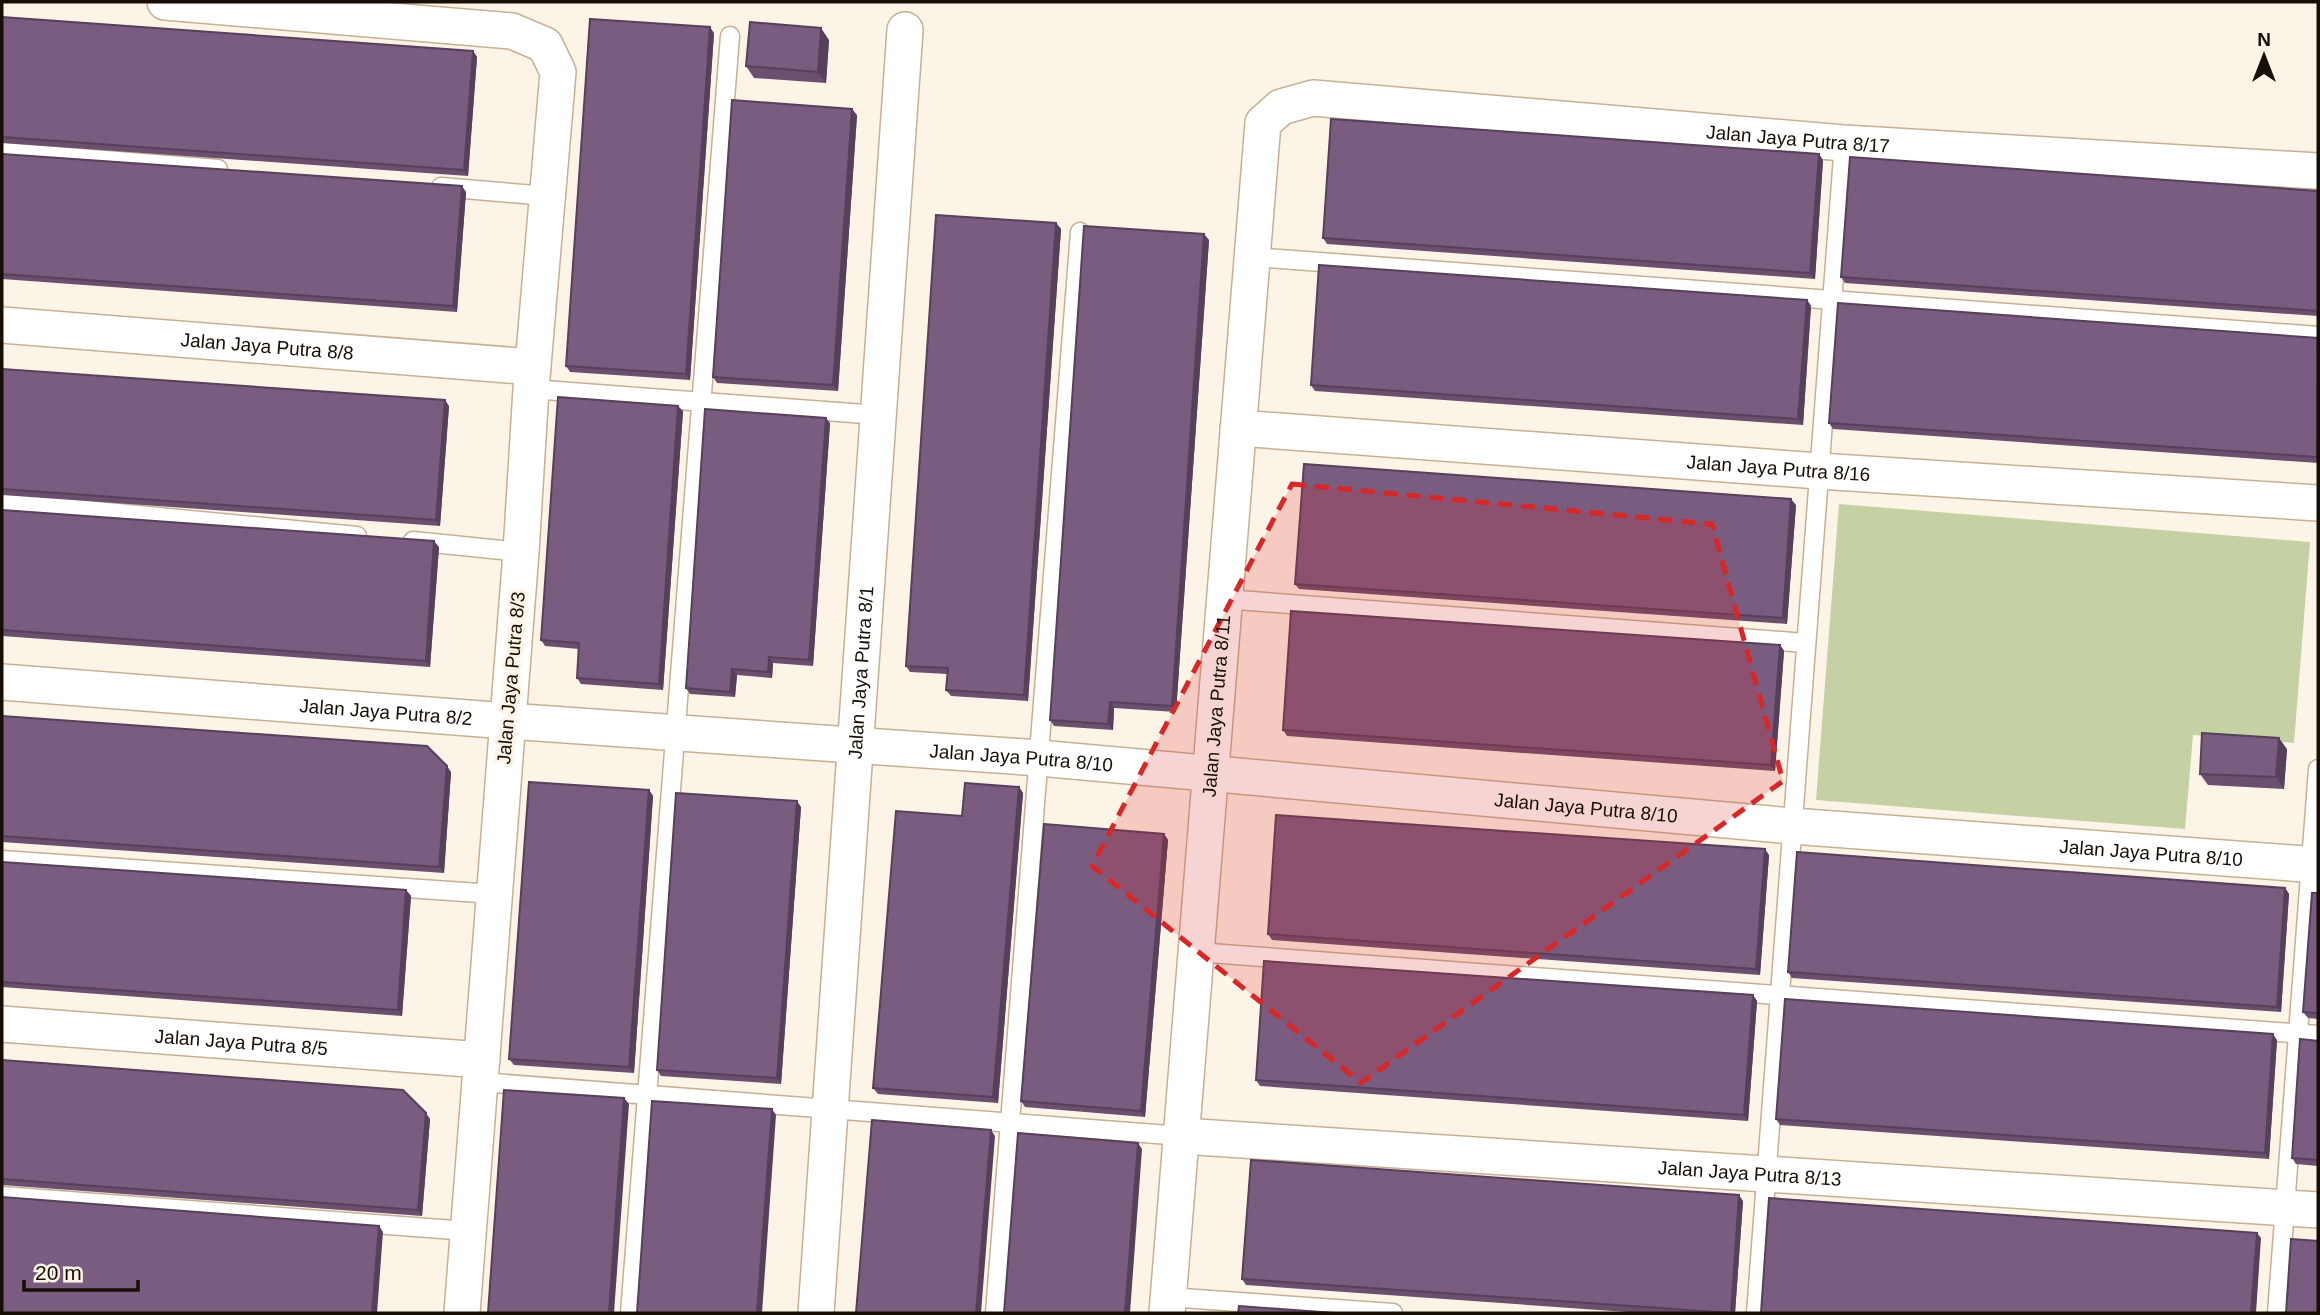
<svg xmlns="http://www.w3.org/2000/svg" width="2320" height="1315" font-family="Helvetica,sans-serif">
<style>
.green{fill:#c5d0a5}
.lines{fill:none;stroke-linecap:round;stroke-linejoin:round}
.lane-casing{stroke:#c6b094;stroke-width:21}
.street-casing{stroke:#c6b094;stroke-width:38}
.lane{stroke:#fff;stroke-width:18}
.street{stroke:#fff;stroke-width:35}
.wall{fill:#6a4f6f}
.shaded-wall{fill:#56405a}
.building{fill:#7b5c81;stroke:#56405a;stroke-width:2}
.marked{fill:#d62828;fill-opacity:0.2;stroke:#d62828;stroke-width:5;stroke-dasharray:14 9;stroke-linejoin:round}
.labels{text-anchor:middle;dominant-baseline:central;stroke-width:7;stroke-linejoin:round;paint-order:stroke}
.street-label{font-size:19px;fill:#170f05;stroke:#fdf4e8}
</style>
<rect width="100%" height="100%" fill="#fdf4e8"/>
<path class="green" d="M1839,504L2310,542L2294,743L2193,735L2185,829L1816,800Z"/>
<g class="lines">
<defs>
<g id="lane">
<path d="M2,152L218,169"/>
<path d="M441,187L547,196"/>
<path d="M1252,257L2318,336"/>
<path d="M531,389L878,415"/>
<path d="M2,502L357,536"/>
<path d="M413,541L521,552"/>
<path d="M1224,599L1806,643"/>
<path d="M2,860L494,894"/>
<path d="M1196,952L2318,1035"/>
<path d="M480,1082L1182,1136"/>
<path d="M2,1196L468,1231"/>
<path d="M1168,1297L1393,1313"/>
<path d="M630,1313L730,36"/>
<path d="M995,1313L1080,232"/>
<path d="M1756,1313L1844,143"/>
<path d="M2277,1313L2318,769"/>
</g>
<g id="street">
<path d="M165,2L512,31L545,45L558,72L531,389L521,552L462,1313"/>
<path id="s1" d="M2,325L533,367"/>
<path id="s2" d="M1238,428L1819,471L2318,503"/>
<path id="s3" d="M2,682L507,721L1039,758L1792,826L2318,865"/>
<path id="s4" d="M2,1024L482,1060"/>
<path id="s5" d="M1182,1136L2318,1210"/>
<path id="s6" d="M816,1313L905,30"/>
<path id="s7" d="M1167,1313L1263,123L1281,107L1313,98L1844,143L2318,171"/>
</g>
</defs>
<use href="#lane" class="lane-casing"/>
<use href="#street" class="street-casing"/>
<use href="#lane" class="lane"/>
<use href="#street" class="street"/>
</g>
<g class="wall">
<path d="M2,17L473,51L477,57L468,176L2,143Z"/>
<path d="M714,33L690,380L570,372L566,366Z"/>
<path d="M829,40L826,83L754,78L746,66Z"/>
<path d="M857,115L838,391L717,383L713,377Z"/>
<path d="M2,154L466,192L457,312L2,279Z"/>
<path d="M1823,160L1815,279L1327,244L1323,238Z"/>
<path d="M2318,191V316L1845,283L1841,277Z"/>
<path d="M1056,223L1061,229L1028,701L951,696L946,690L947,674L910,672L906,666Z"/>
<path d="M1209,240L1176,712L1114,708L1113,730L1054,726L1050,720Z"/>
<path d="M1807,300L1811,306L1803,425L1315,391L1311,385Z"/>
<path d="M2318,338V463L1833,429L1829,423Z"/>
<path d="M2,369L449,406L440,526L2,495Z"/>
<path d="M683,411L663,690L581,684L577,678L579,649L545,646L541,640Z"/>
<path d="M830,423L813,666L773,663L772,678L737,675L735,697L690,694L686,688Z"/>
<path d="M1796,505L1787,624L1299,589L1295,584Z"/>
<path d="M2,510L439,547L430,667L2,636Z"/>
<path d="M1780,645L1784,651L1775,771L1287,736L1283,730Z"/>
<path d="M2,716L451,772L444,873L2,842Z"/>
<path d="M2287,749L2284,789L2208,785L2200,774Z"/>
<path d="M1019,787L1023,793L998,1103L878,1094L873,1088L962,816Z"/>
<path d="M649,790L653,796L634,1073L514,1065L509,1059Z"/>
<path d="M801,807L781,1084L661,1076L657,1070Z"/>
<path d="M1164,834L1168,840L1145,1117L1025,1107L1021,1101Z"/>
<path d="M1769,855L1760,975L1272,940L1268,934Z"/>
<path d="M2,862L406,890L411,896L402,1016L2,987Z"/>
<path d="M2285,888L2289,894L2281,1012L1792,978L1788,972Z"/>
<path d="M2318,893V1019L2308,1018L2303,1012Z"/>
<path d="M1753,995L1757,1001L1748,1121L1260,1086L1256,1080Z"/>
<path d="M2277,1040L2269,1159L1780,1125L1776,1119Z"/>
<path d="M2318,1041V1166L2296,1164L2292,1158Z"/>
<path d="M2,1060L430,1119L422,1216L2,1185Z"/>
<path d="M1743,1201L1735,1313H1641L1246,1285L1242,1279Z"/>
</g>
<g class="shaded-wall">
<path d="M710,27L714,33L690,380L686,374Z"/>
<path d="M821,28L829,40L826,83L818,72Z"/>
<path d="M473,51L477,57L468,176L464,170Z"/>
<path d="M852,109L857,115L838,391L833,385Z"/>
<path d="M1819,154L1823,160L1815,279L1810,273Z"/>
<path d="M462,186L466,192L457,312L453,306Z"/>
<path d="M1056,223L1061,229L1028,701L1024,695Z"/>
<path d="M1204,234L1209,240L1176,712L1172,706Z"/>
<path d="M1807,300L1811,306L1803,425L1798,419Z"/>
<path d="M445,400L449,406L440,526L436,520Z"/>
<path d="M678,406L683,411L663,690L659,684Z"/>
<path d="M826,418L830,423L813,666L809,660Z"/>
<path d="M1791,499L1796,505L1787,624L1783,618Z"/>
<path d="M434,541L439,547L430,667L426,661Z"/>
<path d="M1780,645L1784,651L1775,771L1771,765Z"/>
<path d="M769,657L773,663L772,678L768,672Z"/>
<path d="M732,669L737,675L735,697L730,692Z"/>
<path d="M1110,702L1114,708L1113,730L1108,724Z"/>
<path d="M2279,738L2287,749L2284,789L2276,777Z"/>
<path d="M447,766L451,772L444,873L439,867Z"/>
<path d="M1019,787L1023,793L998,1103L993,1097Z"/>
<path d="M649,790L653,796L634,1073L629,1067Z"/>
<path d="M797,801L801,807L781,1084L777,1078Z"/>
<path d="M1164,834L1168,840L1145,1117L1141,1111Z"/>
<path d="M1765,849L1769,855L1760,975L1756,969Z"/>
<path d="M2285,888L2289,894L2281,1012L2277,1007Z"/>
<path d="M406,890L411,896L402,1016L398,1010Z"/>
<path d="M1753,995L1757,1001L1748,1121L1744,1115Z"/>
<path d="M2273,1034L2277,1040L2269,1159L2265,1153Z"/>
<path d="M624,1098L629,1104L614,1313H609Z"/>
<path d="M772,1109L776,1115L762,1313H757Z"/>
<path d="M426,1113L430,1119L422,1216L418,1210Z"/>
<path d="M991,1130L995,1136L981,1313H976Z"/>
<path d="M1138,1143L1142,1149L1130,1313H1125Z"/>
<path d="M1739,1195L1743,1201L1735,1313H1731Z"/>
<path d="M379,1226L383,1232L377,1313H372Z"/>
<path d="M2257,1233L2261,1238L2256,1313H2251Z"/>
</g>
<g class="building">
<path d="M2,17L473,51L464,170L2,137Z"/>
<path d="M590,19L710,27L686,374L566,366Z"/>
<path d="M750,22L821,28L818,72L746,66Z"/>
<path d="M732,100L852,109L833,385L713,377Z"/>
<path d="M1331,119L1819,154L1810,273L1323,238Z"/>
<path d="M2,154L462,186L453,306L2,274Z"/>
<path d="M1850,157L2318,191V311L1841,277Z"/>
<path d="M936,215L1056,223L1024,695L946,690L948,668L906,666Z"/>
<path d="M1084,226L1204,234L1172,706L1110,702L1108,724L1050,720Z"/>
<path d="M1319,265L1807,300L1798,419L1311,385Z"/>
<path d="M1838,303L2318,338L2317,457L1829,423Z"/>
<path d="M2,369L445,400L436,520L2,489Z"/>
<path d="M558,397L678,406L659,684L577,678L579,643L541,640Z"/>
<path d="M705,409L826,418L809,660L769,657L768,672L732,669L730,692L686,688Z"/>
<path d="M1304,464L1791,499L1783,618L1295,584Z"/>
<path d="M2,510L434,541L426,661L2,630Z"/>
<path d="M1291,611L1780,645L1771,765L1283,730Z"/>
<path d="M2,716L427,746L447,766L439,867L2,836Z"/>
<path d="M2202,733L2279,738L2276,777L2200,774Z"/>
<path d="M529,782L649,790L629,1067L509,1059Z"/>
<path d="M965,783L1019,787L993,1097L873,1088L896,811L962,816Z"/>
<path d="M676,793L797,801L777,1078L657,1070Z"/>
<path d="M1276,815L1765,849L1756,969L1268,934Z"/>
<path d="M1044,824L1164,834L1141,1111L1021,1101Z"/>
<path d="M1797,852L2285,888L2277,1007L1788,972Z"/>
<path d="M2,862L406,890L398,1010L2,982Z"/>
<path d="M2312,893H2318V1013L2303,1012Z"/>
<path d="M1264,961L1753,995L1744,1115L1256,1080Z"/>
<path d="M1785,999L2273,1034L2265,1153L1776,1119Z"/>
<path d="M2300,1039L2318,1041V1160L2292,1158Z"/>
<path d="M2,1060L403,1090L426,1113L418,1210L2,1179Z"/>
<path d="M504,1090L624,1098L609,1313H488Z"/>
<path d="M652,1101L772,1109L757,1313H637Z"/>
<path d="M872,1120L991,1130L976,1313H856Z"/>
<path d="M1018,1133L1138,1143L1125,1313H1004Z"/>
<path d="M1251,1160L1739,1195L1731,1313L1242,1279Z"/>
<path d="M2,1197L379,1226L372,1313H2Z"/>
<path d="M1769,1198L2257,1233L2251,1313H1761Z"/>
<path d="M2291,1239L2318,1241V1313H2286Z"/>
<path d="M1239,1306L1335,1313H1238Z"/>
</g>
<path class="marked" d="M1292,484L1712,524L1783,781L1361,1083L1092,866Z"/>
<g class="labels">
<g class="street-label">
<text stroke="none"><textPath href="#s7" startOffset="1738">Jalan Jaya Putra 8/17</textPath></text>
<text stroke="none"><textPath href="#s1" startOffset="266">Jalan Jaya Putra 8/8</textPath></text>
<text stroke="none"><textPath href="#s2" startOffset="542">Jalan Jaya Putra 8/16</textPath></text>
<text stroke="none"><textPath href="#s6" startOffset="642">Jalan Jaya Putra 8/1</textPath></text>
<text transform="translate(511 678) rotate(-85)">Jalan Jaya Putra 8/3</text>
<text stroke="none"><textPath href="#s7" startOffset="609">Jalan Jaya Putra 8/11</textPath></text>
<text stroke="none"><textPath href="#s3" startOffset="385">Jalan Jaya Putra 8/2</textPath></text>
<text stroke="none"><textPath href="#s3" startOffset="1022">Jalan Jaya Putra 8/10</textPath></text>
<text stroke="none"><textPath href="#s3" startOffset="1589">Jalan Jaya Putra 8/10</textPath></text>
<text stroke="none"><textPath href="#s3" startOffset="2156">Jalan Jaya Putra 8/10</textPath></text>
<text stroke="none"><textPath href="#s4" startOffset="240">Jalan Jaya Putra 8/5</textPath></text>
<text stroke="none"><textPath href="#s5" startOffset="569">Jalan Jaya Putra 8/13</textPath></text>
</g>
</g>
<rect width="2320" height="1315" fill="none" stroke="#170f05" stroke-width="7"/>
<g transform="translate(2264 56)" stroke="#fdf4e8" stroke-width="5" paint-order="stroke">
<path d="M0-5L12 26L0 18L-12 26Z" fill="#170f05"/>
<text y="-10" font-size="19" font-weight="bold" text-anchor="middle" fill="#170f05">N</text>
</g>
<path d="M24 1280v10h114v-10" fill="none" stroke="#170f05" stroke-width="3.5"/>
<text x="35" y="1280" font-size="21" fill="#170f05" stroke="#fdf4e8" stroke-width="5" paint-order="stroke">20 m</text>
</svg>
